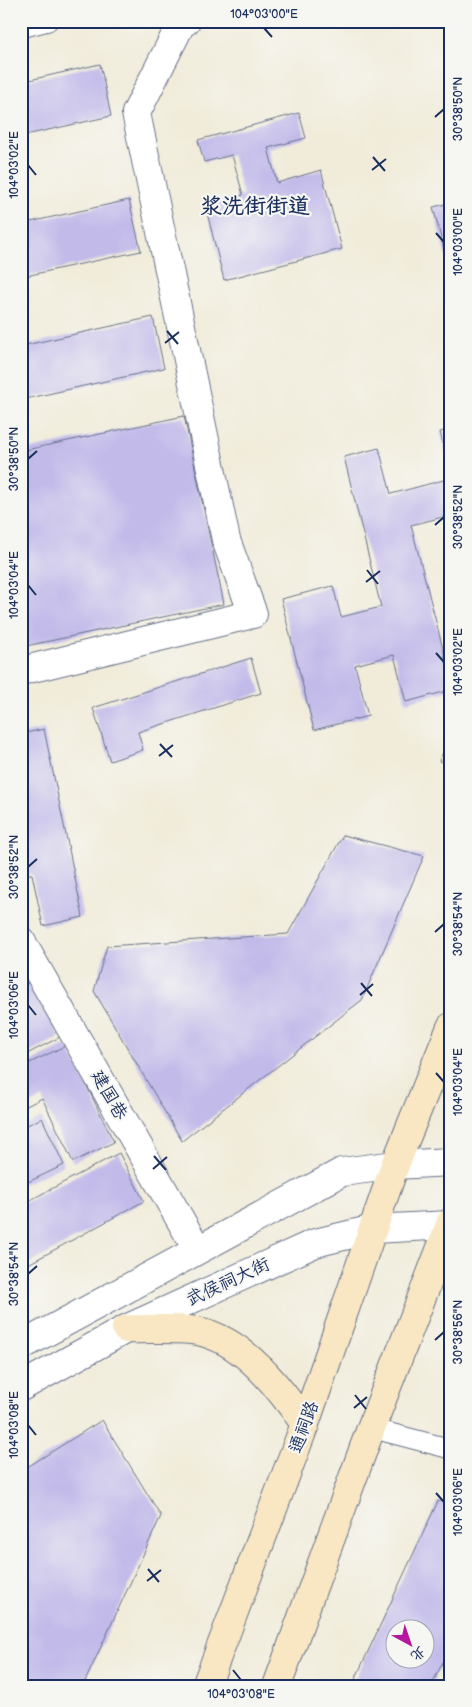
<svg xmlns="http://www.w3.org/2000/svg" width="472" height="1707" font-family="'Balsamiq Sans','LXGW WenKai TC',sans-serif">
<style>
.building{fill:#c2bbea;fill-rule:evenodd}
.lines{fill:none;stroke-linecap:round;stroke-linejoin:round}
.service-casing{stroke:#667189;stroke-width:21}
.minor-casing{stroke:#667189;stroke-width:30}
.tertiary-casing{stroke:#667189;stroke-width:30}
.secondary-casing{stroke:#667189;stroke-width:30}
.service{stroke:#fff;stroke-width:19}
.minor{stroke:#fff;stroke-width:28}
.tertiary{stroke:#fff;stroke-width:28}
.secondary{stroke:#f9e7c3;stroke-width:28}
.ticks{fill:none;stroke:#1b2f5e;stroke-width:2}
.labels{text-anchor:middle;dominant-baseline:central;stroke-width:4.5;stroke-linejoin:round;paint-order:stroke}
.street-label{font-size:18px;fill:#1b2f5e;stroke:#f6f6f2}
.district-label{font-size:22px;font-weight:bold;fill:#1b2f5e;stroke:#f6f6f2}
.neatline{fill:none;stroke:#1b2f5e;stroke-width:2}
.ticks-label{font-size:12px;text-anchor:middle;fill:#1b2f5e}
</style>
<rect width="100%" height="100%" fill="#f6f6f2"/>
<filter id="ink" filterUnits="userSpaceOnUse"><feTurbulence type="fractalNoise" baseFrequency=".02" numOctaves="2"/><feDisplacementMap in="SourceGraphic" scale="10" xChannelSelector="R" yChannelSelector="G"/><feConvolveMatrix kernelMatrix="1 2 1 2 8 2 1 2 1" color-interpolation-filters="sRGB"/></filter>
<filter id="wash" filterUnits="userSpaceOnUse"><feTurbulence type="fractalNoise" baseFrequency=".0096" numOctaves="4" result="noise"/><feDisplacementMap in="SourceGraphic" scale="20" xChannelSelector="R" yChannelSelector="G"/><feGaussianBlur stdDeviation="1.12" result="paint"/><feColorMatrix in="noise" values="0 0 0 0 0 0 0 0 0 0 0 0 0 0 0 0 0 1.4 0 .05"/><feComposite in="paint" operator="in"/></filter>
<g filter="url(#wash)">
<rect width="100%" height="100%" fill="#f1ecda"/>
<g id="blocks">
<g class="building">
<path d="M100,64L111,116L21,136V82Z"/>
<path d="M299,113L306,138L268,148L277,183L321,170L342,249L224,280L205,205L243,195L232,155L204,162L198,140Z"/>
<path d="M129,200L141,251L21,277V224Z"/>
<path d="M451,203V273H450L433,207Z"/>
<path d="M153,317L164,368L21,400V346Z"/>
<path d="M184,416L224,604L26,646L21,623V451Z"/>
<path d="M451,429V473H450L440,432Z"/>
<path d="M379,448L391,494L451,478V515L411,525L451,680V690L406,702L394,655L355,665L368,716L314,730L281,599L333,586L341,617L381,607L344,457Z"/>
<path d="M251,658L261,693L138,732L143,750L110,761L93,708Z"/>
<path d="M44,729L83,917L43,926L32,874H21V734Z"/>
<path d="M451,736V766L439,761Z"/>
<path d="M343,835L424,856L362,1000L182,1141L94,991L107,946L288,934Z"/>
<path d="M32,981L60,1037L21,1057V986Z"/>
<path d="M67,1045L114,1142L73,1162L42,1098L21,1109V1067Z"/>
<path d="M42,1118L64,1165L24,1184L21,1178V1128Z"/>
<path d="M119,1153L144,1201L21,1268V1205Z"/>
<path d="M102,1420L161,1516L83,1686H21V1471Z"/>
<path d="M438,1501L451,1504V1646L431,1686H352ZM394,1630H424V1660H394Z"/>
</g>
</g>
</g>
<g filter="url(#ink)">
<use href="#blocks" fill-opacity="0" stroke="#667189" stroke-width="1"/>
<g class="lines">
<defs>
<g id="service">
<path d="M21,28L48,21"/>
<path d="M371,1428L451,1449"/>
</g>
<g id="minor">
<path d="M21,671L253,614L226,540L136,113L182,22L186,21"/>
<path d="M21,941L197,1249"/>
</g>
<g id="tertiary">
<path d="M21,1346L342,1172L395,1165L451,1162"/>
<path d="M21,1387L126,1329L315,1243L373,1229L450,1225"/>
</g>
<g id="secondary">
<path d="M126,1329C145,1330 185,1327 202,1332C246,1343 281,1390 305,1424"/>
<path d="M206,1686L305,1424L395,1165L451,1027"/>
<path d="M277,1686L371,1428L451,1222"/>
</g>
</defs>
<use href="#service" class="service-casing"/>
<use href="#minor" class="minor-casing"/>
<use href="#tertiary" class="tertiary-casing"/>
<use href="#secondary" class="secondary-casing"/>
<use href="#service" class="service"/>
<use href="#minor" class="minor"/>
<use href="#tertiary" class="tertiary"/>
<use href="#secondary" class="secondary"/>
</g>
</g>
<path class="ticks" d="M264,28L272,37M435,117L444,109M373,157L385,171M28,165L36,175M372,170L386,159M436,233L444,242M167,331L178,344M165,343L179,332M28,459L37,451M435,525L444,517M367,570L378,584M366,582L380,571M28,585L36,595M436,653L444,662M160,744L172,757M159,756L173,745M28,867L37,859M435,932L444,924M361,983L372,996M360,995L373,984M28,1005L36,1015M436,1073L444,1082M154,1156L166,1170M153,1169L167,1157M28,1274L37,1266M435,1340L444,1332M355,1395L366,1409M354,1408L367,1397M28,1425L36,1435M436,1493L444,1502M148,1569L159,1582M147,1581L161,1570M233,1670L241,1680"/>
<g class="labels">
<g class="street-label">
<text transform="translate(109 1095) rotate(60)">建国巷</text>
<text transform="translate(228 1282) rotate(-25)">武侯祠大街</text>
<text transform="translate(304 1427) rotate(-70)">通祠路</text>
</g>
<g class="district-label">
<text x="255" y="206">浆洗街街道</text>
</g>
</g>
<rect width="472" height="1707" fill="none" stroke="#f6f6f2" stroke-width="55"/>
<g transform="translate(410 1644) rotate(140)"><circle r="24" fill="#f6f6f2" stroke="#9ea6b7"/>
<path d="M0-4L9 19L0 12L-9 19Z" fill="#b5179e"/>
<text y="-8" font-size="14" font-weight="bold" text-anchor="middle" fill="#1b2f5e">北</text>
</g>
<rect x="28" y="28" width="416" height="1652" class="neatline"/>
<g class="ticks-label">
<text x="264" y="18">104°03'00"E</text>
<text transform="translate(458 109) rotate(-90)" y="4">30°38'50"N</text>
<text transform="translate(14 165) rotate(-90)" y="4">104°03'02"E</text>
<text transform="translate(458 242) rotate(-90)" y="4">104°03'00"E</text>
<text transform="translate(14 459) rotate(-90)" y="4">30°38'50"N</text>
<text transform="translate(458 517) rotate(-90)" y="4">30°38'52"N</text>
<text transform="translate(14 585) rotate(-90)" y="4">104°03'04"E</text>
<text transform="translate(458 662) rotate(-90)" y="4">104°03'02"E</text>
<text transform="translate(14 867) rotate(-90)" y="4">30°38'52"N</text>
<text transform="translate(458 924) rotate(-90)" y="4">30°38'54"N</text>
<text transform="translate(14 1005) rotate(-90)" y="4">104°03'06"E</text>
<text transform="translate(458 1082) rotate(-90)" y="4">104°03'04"E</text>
<text transform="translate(14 1274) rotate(-90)" y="4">30°38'54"N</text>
<text transform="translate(458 1332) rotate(-90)" y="4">30°38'56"N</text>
<text transform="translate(14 1425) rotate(-90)" y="4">104°03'08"E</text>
<text transform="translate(458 1502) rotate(-90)" y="4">104°03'06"E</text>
<text x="241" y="1698">104°03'08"E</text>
</g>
</svg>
